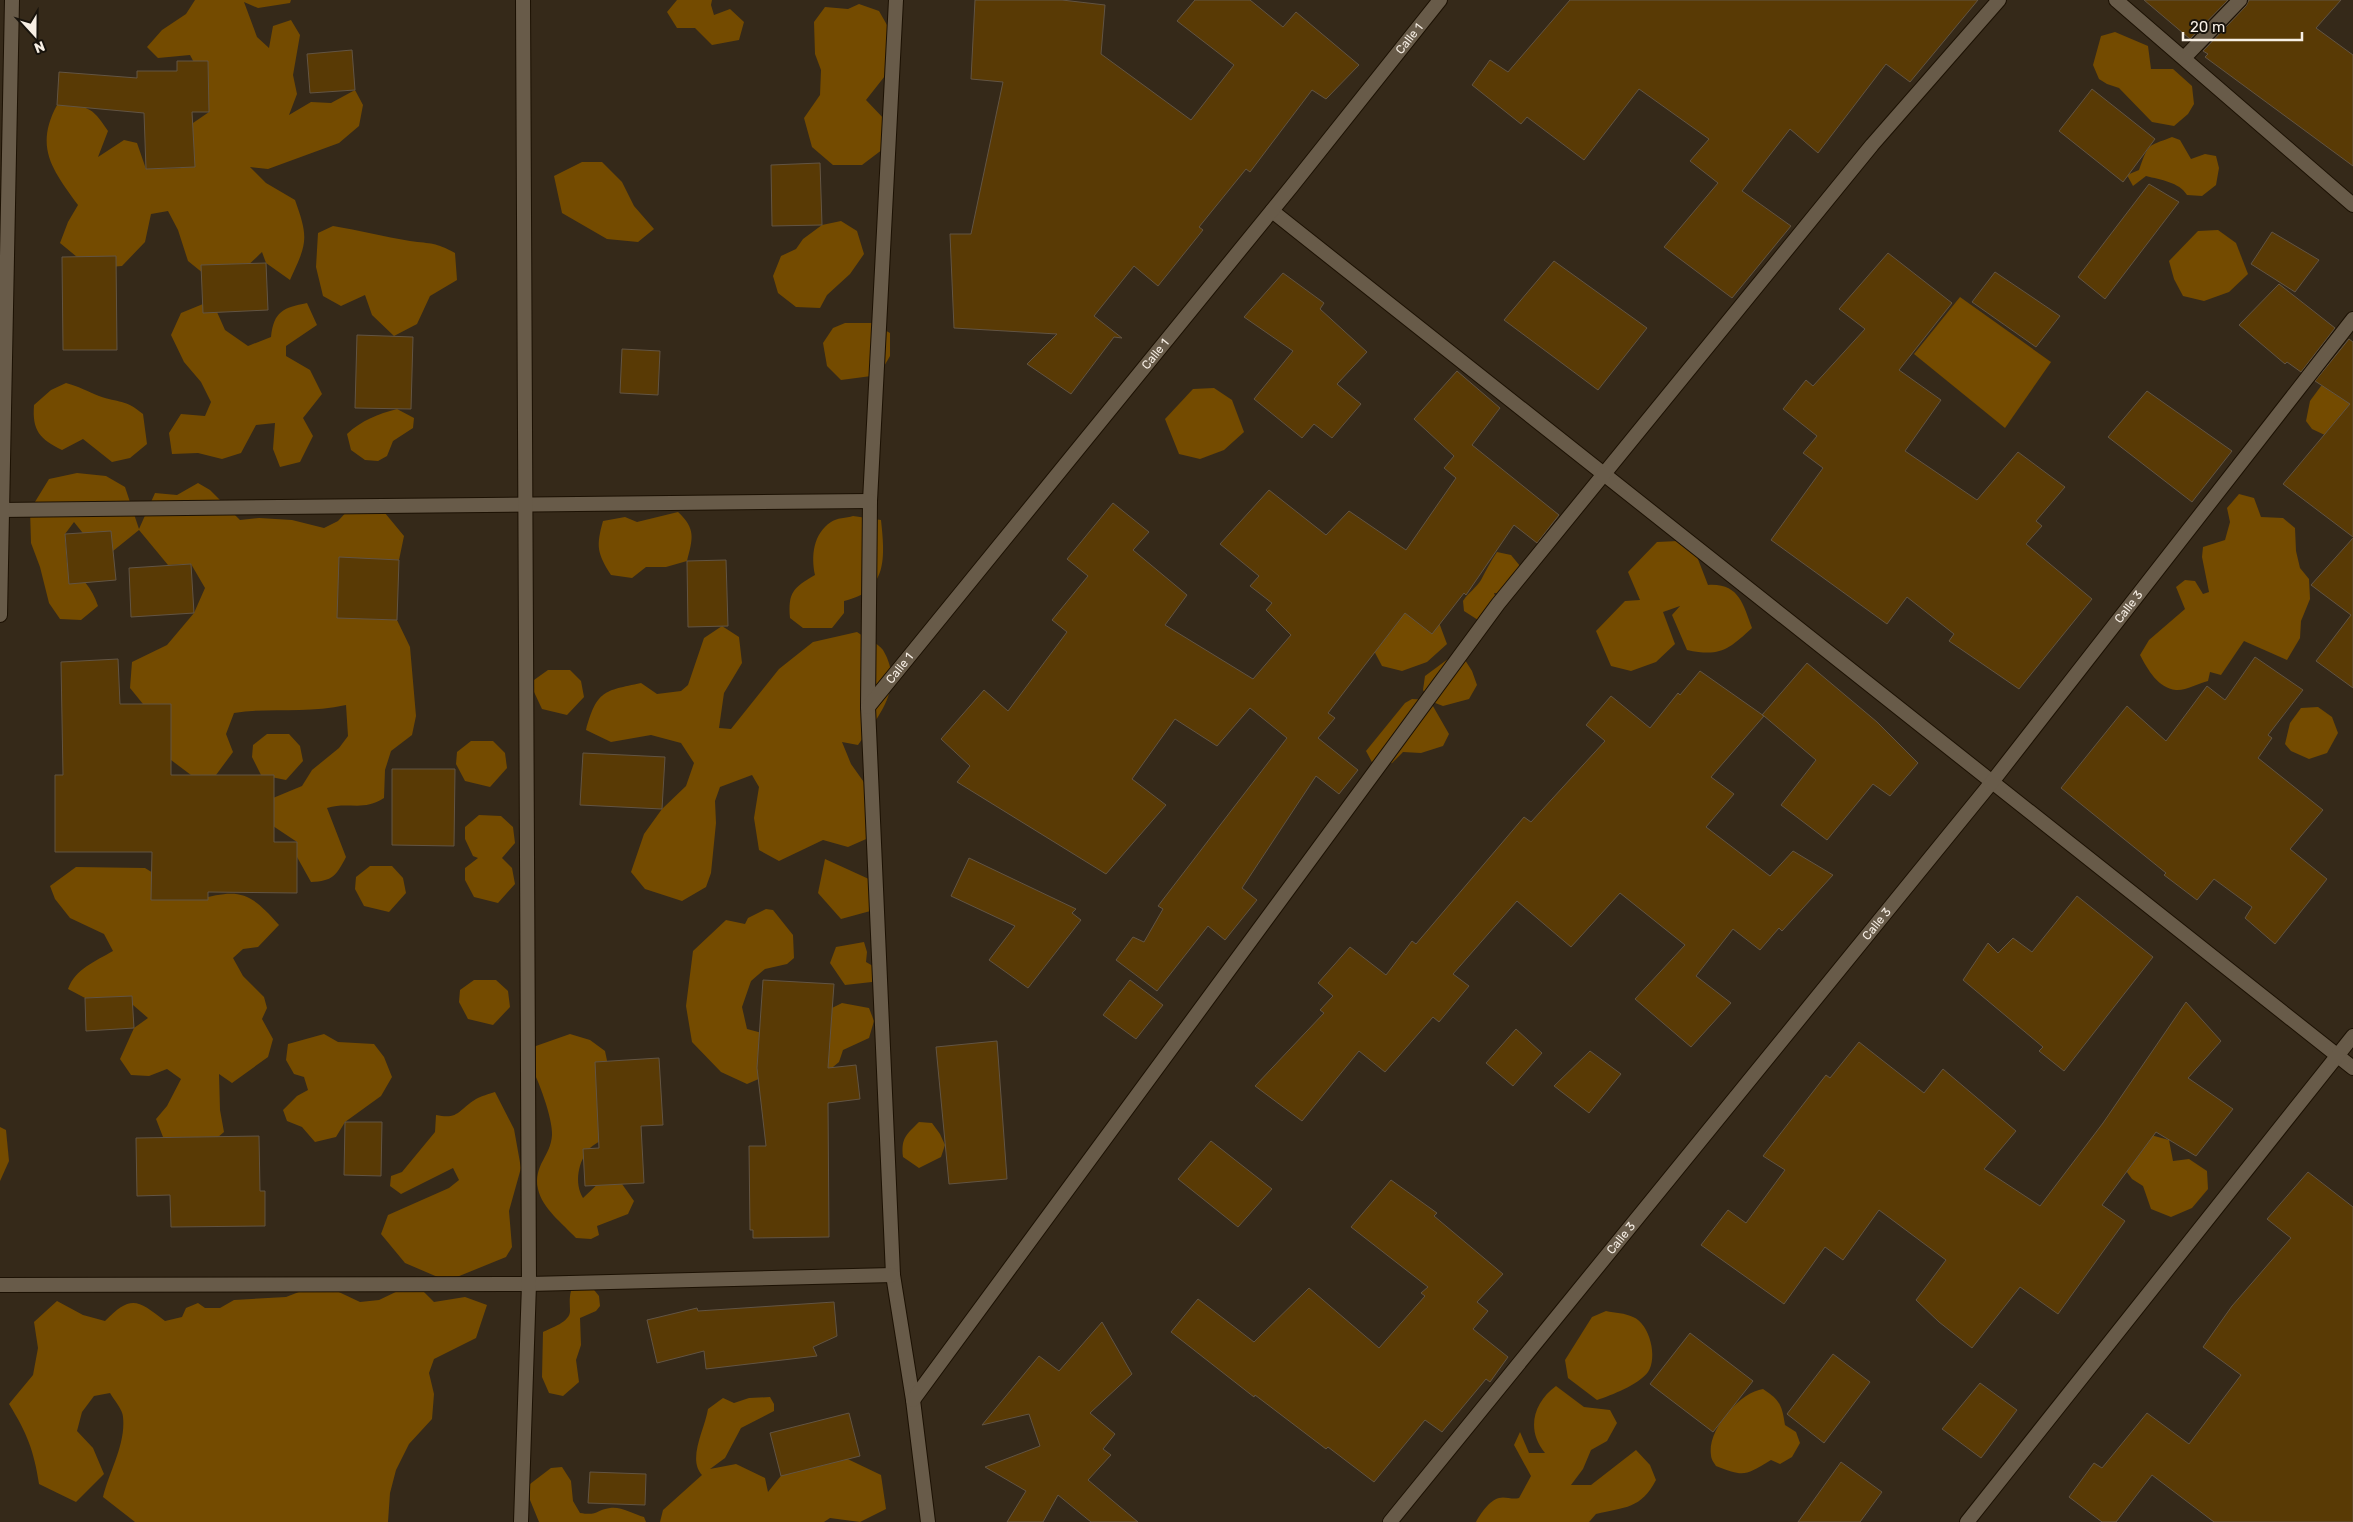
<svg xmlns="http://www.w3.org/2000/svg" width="2353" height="1522" font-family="Rubik,sans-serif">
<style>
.green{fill:#744b00}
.building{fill:#593a05;stroke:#625443}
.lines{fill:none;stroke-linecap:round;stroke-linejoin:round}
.minor-casing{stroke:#1c1103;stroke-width:16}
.minor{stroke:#685b49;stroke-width:14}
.labels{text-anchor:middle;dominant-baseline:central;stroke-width:4;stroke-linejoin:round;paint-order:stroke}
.street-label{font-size:12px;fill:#f7efe5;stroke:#18130c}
</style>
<rect width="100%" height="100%" fill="#352919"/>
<g class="green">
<path d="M195,0H291L290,3L258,8L244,2L257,37L269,48L273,26L291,20L300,35L293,75L297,94L289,115L311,102L331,103L355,90L363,105L359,126L339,143L268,169L250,167L266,183L295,200C309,239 307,243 290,280L266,263L262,252L240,273L209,278L188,261L178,230L168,211L151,214L145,242L122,266L98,268L77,257L60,243L68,222L78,205C53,170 34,148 57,105C87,106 91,105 108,131L98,157L124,140L137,143L146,169L182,168L193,137V123L209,112L200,74L190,55L158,58L147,47L162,30L186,14Z"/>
<path d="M677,0H712L711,5L714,15L730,9L744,22L739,40L712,45L695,28H677L667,12Z"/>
<path d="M859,4L879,11L891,32L892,67L866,100L886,121L891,143L862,165H833L812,147L804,118L820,95L821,70L815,54L814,22L825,7L848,9Z"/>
<path d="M2115,32L2148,46L2151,69H2173L2192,86L2194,104L2188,114L2174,126L2152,122L2119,88L2107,84L2099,79L2093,65L2101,36Z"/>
<path d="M2172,137L2180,140L2191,159L2205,154L2216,156L2219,168L2216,185L2202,196L2187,195C2179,182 2161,180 2146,176L2133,186L2127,175L2139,170C2149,142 2147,147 2172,137Z"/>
<path d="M582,162H602L622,182L634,206L654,229L638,242L607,239L562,213L554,176Z"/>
<path d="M841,221L857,231L864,254L850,274L827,295L820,308L796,307L778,293L773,276L781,256L796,249L803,239L822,225Z"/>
<path d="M333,226C359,230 384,237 410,241C432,244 435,242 455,253L457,280L430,296L417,324L394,336L372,315L365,295L341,306L323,296L316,267L318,233Z"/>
<path d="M2218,230L2236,243L2248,274L2229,292L2204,301L2183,296L2174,279L2169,261L2198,231Z"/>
<path d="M1960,297L2051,362L2005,428L1914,354Z"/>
<path d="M307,303L317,325L286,346V356L310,370L322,394L303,418L313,436L300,462L280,467L273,449L275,423L256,425L241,453L222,459L198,453L172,454L169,433L181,414L205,416L211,402L201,382L184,362L171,335L181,313L203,304L217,312L225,330L248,346L271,337C274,311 283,308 307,303Z"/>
<path d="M845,323H872L890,333V356L879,375L841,380L827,366L823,343L833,328Z"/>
<path d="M66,383C80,387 87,391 99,396C119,403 125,399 143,414L147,444L130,458L112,462L83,439L62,450C40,439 32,431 34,405L51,390Z"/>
<path d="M2338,385L2353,394V420L2329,437L2312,429L2306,421L2310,401L2321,386Z"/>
<path d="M1214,388L1232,400L1244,432L1224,450L1200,459L1179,454L1165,419L1193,389Z"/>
<path d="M397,409L414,418L413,428L393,441L387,456L378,461L365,460L351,450L347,434C362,420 378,414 397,409Z"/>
<path d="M77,473L106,476L125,487L139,529L155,493L177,495L198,483L210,490L240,520L259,518L292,520L324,528L338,521L351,507H380L404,536L399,560L374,559L353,618L397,620L410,647L416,716L412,735L391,751L385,770L384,798C362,812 349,801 327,808L346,857C336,876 333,881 311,882L297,857V842L273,826V798L302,786L312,770L339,748L348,736L346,705C307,714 272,707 234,713L226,734L233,752L216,775H191L171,760L143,704L130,688L132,662L167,645L194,613L205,588L191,564L168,565L139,530L113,551L90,542L74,522L65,534L67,563C81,577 92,587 98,606L81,620L60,619L49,603L40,567L31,543L30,510L49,479Z"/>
<path d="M2239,494L2254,498L2261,517L2283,518L2295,528L2296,551L2300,568L2309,579L2310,599L2301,621L2300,638L2287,660L2244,641L2221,675L2210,672L2208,681C2199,683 2185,691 2176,690C2158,688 2148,670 2140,655L2149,640L2185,609L2176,587L2185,580L2195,581L2203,594L2209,592L2202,557L2203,547L2225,540L2230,522L2227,508Z"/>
<path d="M678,512C696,529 693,538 687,561L666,567H646L632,578L611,575C597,553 596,546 603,521L625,517L637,522Z"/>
<path d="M853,516L881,520C885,557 888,591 844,601V613L832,628H803L790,618C788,592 793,588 815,575C811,556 813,534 831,522C836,518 847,518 853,516Z"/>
<path d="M1678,541L1696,554L1708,585C1739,583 1743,604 1752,628C1728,650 1720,657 1687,650L1672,615L1680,606L1663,612L1675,644L1656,662L1631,671L1611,666L1596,631L1625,601L1640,600L1628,572L1657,542Z"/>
<path d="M1497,552L1511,555L1525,572L1524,583L1510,594L1494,593L1498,604L1478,620L1464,611L1463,601C1468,593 1477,587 1481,580C1486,570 1491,561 1497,552Z"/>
<path d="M1384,612H1435L1447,644L1427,662L1402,671L1382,666L1373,649Z"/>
<path d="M722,626L739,637L742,663L724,693L719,728L731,729L779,669L813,642L857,632C864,637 878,643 883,650C905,687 879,716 858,745L842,742L851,764L878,802L873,836L848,847L823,840L779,861L759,850L754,818L759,787L752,775L720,787L715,801L716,823L711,873L706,887L682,901L645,889L631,872L644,834L662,809L686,786L694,763L681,743L651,735L611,742L586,730C597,690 604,691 641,683L657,694L681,691L688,685L704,638Z"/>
<path d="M1448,659L1465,660L1472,671L1477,685L1469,699L1443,706L1430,701L1449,734L1443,746L1421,753L1403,752L1392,763L1374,766L1366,751L1405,703L1412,699L1429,700L1423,690L1425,676Z"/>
<path d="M548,670H570L581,681L584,697L567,715L542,709L534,692V680Z"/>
<path d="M2318,707L2332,717L2338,733L2327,753L2309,759L2291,751L2285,744L2290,723L2301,708Z"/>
<path d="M267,734H289L300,746L303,761L286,780L261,775L252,757L253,745Z"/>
<path d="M471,741H493L505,753L507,768L490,787L465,781L456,764L457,752Z"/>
<path d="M479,815L501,816L513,827L515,843L502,858L512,868L515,884L498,903L474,897L465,880V868L478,858L473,856L465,839V827Z"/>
<path d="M825,859L882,885L874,910L841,919L818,893Z"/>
<path d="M370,866H392L403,878L406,893L389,912L364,906L355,889L356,877Z"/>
<path d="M76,867L145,868L197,900C240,888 250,892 279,925L258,947L243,949L233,958L243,976L264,997L267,1008L262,1019L273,1039L268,1057L232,1083L219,1074L220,1110L224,1132L211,1143L192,1137H163L156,1119L167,1106L181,1079L167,1069L149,1076L131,1075L120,1059L134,1028L148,1018L133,1005L109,997L85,998L68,989C75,969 96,961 113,951L104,934L70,918L55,899L50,886Z"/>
<path d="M766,909L773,910L793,935L794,958L787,964L765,969L751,981L742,1007L747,1029L766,1034L773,1073L747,1084L721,1072L692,1042L686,1006L693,951L726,920L745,924L748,918Z"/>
<path d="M864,942L867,952L866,962L873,966L872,982L845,985L830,963L836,947Z"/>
<path d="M474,980H496L508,991L510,1007L493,1025L468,1019L459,1002L460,990Z"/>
<path d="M842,1003L869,1008L874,1021L869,1038L843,1050L839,1062L827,1072L832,1008Z"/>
<path d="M324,1034L338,1042L374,1044L384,1057L392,1077L381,1096L345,1122L336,1137L315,1142L302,1127L287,1121L283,1110L297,1096L308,1090L304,1077L294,1074L286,1060L288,1044Z"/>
<path d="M570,1034L590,1040L605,1051L610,1075L603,1139C599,1142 593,1145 590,1148C578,1161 574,1183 583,1198L604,1178L622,1184L634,1201L628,1214L597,1226L599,1235L591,1239L576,1238C563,1224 542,1208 538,1189C533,1165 551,1156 552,1135C553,1119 538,1078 530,1065L533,1047Z"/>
<path d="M495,1092L514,1129L521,1168L509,1211L512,1247L506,1257L447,1281L405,1263L381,1234L388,1215L449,1188L459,1180L453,1168L401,1194L390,1186L391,1176L402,1172L435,1132L436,1115C459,1120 458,1110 476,1099C481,1096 489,1094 495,1092Z"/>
<path d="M919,1122L932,1123L940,1134L945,1145L941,1157L919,1168L903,1157C901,1138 906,1135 919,1122Z"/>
<path d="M0,1127L6,1130L9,1161L0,1181Z"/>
<path d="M2147,1134L2169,1140L2173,1161L2189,1159L2207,1171L2208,1189L2192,1208L2171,1217L2151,1209L2143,1186L2132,1179L2124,1168Z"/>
<path d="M590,1285L599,1296L600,1306L596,1311L580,1318L581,1345L576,1360L579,1382L563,1396L549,1393L542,1377L543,1332C551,1328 570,1322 570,1311C570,1303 569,1299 571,1291Z"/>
<path d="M326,1286L360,1302L379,1300L402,1289L420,1288L434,1302L465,1297L487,1305L476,1338L434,1359L429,1373L434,1394L432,1419L409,1444L396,1470L390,1493L388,1522H135L103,1497C109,1472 126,1444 123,1417C123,1410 114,1400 110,1393L94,1396L82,1412L77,1431L93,1448L104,1474L76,1502L39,1484C34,1451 27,1433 9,1404L33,1375L38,1348L34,1322L57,1301L83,1315L105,1321C131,1294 138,1300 165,1321L182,1317L186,1308L198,1303L205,1308H220L234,1300L286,1297L304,1290Z"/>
<path d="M1606,1311C1615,1313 1625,1313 1633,1317C1650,1324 1658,1358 1648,1372C1638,1385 1612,1395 1597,1400L1568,1378L1565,1360L1592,1317Z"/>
<path d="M1556,1386L1584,1407L1610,1410L1617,1423L1607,1441L1591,1450L1583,1469L1571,1485H1591L1636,1450L1650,1465L1656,1480C1641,1509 1625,1507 1596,1514L1589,1522H1476C1480,1514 1490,1500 1499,1498C1505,1496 1512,1500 1519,1498L1531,1476L1514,1445L1520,1432L1529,1453H1545C1526,1430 1533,1403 1556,1386Z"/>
<path d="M1763,1389C1780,1400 1782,1405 1785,1425L1796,1432L1800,1443L1792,1457L1780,1464L1771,1460C1744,1476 1745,1477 1716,1466C1714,1463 1711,1459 1711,1455C1707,1430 1740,1392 1763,1389Z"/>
<path d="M770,1397L774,1404V1411L741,1428L725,1458L710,1469L736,1464L765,1478L768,1492L788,1467L835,1453L881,1475L886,1509L860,1522L830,1518L824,1522H660L663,1510L702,1475C687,1459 705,1429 708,1409L723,1398L734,1403L749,1398Z"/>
<path d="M562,1467L571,1481L573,1501L580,1513C598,1516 596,1510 610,1508C620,1506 634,1514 644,1517L646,1522H539L530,1500V1484L551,1468Z"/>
</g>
<g class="building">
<path d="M975,0H1062L1105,5L1101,54L1191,120L1234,65L1177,21L1195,0H1250L1283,27L1296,12L1359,65L1326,99L1312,90L1250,172L1246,169L1199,227L1203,230L1158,286L1134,266L1094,316L1122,338L1114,337L1071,394L1027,364L1057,334L954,328L950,234H971L1003,82L971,79Z"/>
<path d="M1570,0H1978L1910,82L1886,64L1818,153L1790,129L1742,191L1791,226L1732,298L1664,247L1718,183L1690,161L1709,139L1639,89L1584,160L1527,117L1521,124L1472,85L1490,60L1508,72Z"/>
<path d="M2144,0H2228L2190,39Z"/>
<path d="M2249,0H2341L2316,28L2353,55V166L2205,57L2208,54L2203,51L2246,6Z"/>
<path d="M352,50L355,90L310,93L307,54Z"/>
<path d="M177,61H208L209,112H192L195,167L146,169L144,113L57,105L59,72L137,78V71H177Z"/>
<path d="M2092,89L2155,139L2123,182L2059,131Z"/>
<path d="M820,163L822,225L772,226L771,165Z"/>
<path d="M2149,184L2179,202L2105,299L2078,277Z"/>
<path d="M2272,232L2319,260L2295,292L2251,264Z"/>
<path d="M1888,253L1952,303L1899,370L1941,400L1905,451L1977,500L2018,452L2065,487L2036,521L2042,526L2026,544L2092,599L2019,689L1949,641L1954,634L1907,597L1887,624L1771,540L1823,468L1803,453L1817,436L1783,409L1806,380L1813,386L1865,329L1839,309Z"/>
<path d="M116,256L117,350H63L62,257Z"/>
<path d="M1554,261L1647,328L1598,390L1504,320Z"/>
<path d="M266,263L268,310L203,313L201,265Z"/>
<path d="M1995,272L2060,316L2036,347L1972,302Z"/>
<path d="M1283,273L1324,303L1320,309L1367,352L1337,384L1361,404L1332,438L1314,424L1302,438L1254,399L1293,351L1244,317Z"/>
<path d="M2279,284L2335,328L2301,372L2287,362L2285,364L2239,325Z"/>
<path d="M357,335L413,337L411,409L355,408Z"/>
<path d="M2349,339L2353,342V537L2283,484L2350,404L2315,381Z"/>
<path d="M622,349L660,351L658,395L620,393Z"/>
<path d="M1457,371L1500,408L1472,445L1559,515L1537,543L1514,525L1466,595L1464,593L1432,634L1405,613L1328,713L1335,718L1318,738L1358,770L1339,794L1316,776L1242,888L1257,900L1225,940L1208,926L1157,991L1116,960L1133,937L1144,942L1163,909L1158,906L1287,738L1250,708L1217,746L1175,719L1132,779L1166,805L1106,874L957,782L970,766L941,739L984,690L1008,711L1067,632L1052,620L1088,576L1067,559L1113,503L1149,532L1133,550L1187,595L1165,625L1253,679L1291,635L1266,610L1272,603L1250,586L1259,576L1220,544L1269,490L1326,535L1349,511L1406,550L1456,478L1444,468L1454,456L1414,419Z"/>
<path d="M2147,391L2232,451L2192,502L2108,437Z"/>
<path d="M111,531L116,580L69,584L65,534Z"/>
<path d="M2353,538V688L2316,661L2351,615L2311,585Z"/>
<path d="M339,557L399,560L397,620L337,618Z"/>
<path d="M726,560L728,626L688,627L687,561Z"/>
<path d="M191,564L194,613L131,617L129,568Z"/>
<path d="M2255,657L2303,690L2268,735L2272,738L2258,758L2323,810L2290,849L2327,879L2275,944L2245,918L2252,907L2214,879L2197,900L2164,875L2166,873L2061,788L2127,706L2166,741L2207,686L2225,700Z"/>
<path d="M118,659L120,704H171V775H274V842H297V893L208,892V900H151L152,852H55V775H63L61,662Z"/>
<path d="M1807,663L1877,722L1918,763L1890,796L1873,784L1827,840L1781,805L1816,760L1764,716L1711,777L1734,794L1706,827L1770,876L1793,851L1833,875L1782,931L1779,928L1760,950L1733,929L1696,976L1731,1003L1691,1047L1635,999L1685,945L1620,893L1571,947L1517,901L1453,974L1469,986L1439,1022L1433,1017L1385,1072L1359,1051L1302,1121L1255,1086L1324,1013L1320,1010L1333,996L1318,983L1350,947L1386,975L1412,941L1416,944L1524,817L1531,822L1605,741L1586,725L1611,696L1650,728L1678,693L1680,695L1700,671L1764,716L1762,715Z"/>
<path d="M583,753L665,757L662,809L580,805Z"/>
<path d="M392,769H455L454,846L392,845Z"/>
<path d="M969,858L1076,909L1072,913L1081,920L1028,988L989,960L1015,926L951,896Z"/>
<path d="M2077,896L2153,957L2064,1071L2039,1051L2043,1047L1963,980L1988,943L1998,953L2013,938L2032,952Z"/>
<path d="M763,980L834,984L828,1068L856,1065L860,1099L828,1103L829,1237L753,1238V1230H750L749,1146H766L757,1068Z"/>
<path d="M1130,980L1163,1005L1136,1039L1103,1015Z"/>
<path d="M132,996L134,1028L86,1031L85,998Z"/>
<path d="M2186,1002L2221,1041L2188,1078L2233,1109L2196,1156L2156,1132L2102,1205L2125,1221L2058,1314L2020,1287L1972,1348L1939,1322L1916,1300L1946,1260L1879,1210L1843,1260L1825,1247L1784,1304L1701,1245L1728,1210L1746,1223L1785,1170L1763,1156L1826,1075L1830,1078L1859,1042L1924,1093L1943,1069L2016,1131L1984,1169L2040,1206L2103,1123Z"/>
<path d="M1516,1029L1542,1053L1513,1086L1486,1063Z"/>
<path d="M997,1041L1007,1179L949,1184L936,1047Z"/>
<path d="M1590,1051L1621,1074L1589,1113L1554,1086Z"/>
<path d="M659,1058L663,1125L641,1126L644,1183L585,1186L583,1149L599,1148L595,1062Z"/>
<path d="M345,1122H382L381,1176L344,1175Z"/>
<path d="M259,1136L260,1191H265V1226L171,1227L170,1195L137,1196L136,1138Z"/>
<path d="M1211,1141L1272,1189L1238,1227L1178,1179Z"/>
<path d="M2308,1172L2353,1207V1522H2214L2152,1475L2116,1522H2102L2069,1497L2094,1463L2102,1468L2147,1413L2189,1444L2241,1375L2203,1347L2232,1306L2291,1238L2267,1219Z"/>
<path d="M1391,1180L1437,1213L1434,1216L1503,1274L1477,1302L1488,1311L1473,1329L1508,1357L1490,1382L1486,1379L1442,1432L1425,1420L1374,1482L1328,1447L1326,1449L1255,1395L1254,1397L1171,1332L1198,1299L1254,1342L1309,1288L1379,1348L1425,1296L1421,1293L1428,1287L1351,1227Z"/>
<path d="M834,1302L837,1336L813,1347L817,1356L706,1369L704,1351L657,1363L647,1320L697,1308L698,1311Z"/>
<path d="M1102,1322L1132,1374L1090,1413L1115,1434L1103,1449L1111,1455L1088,1480L1138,1522H1091L1058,1495L1043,1522H1007L1026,1491L985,1467L1040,1446L1029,1414L982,1425L1039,1356L1059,1371Z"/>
<path d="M1690,1333L1753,1381L1713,1432L1650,1384Z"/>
<path d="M1833,1354L1870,1382L1824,1443L1787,1414Z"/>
<path d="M1980,1383L2017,1410L1981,1458L1942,1429Z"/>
<path d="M849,1413L860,1456L781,1476L770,1433Z"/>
<path d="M1841,1462L1882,1492L1860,1522H1798Z"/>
<path d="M590,1472L646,1474L645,1505L588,1503Z"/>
</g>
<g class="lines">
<defs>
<g id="minor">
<path d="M896,0L870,501L868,707L893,1275L913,1400L928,1522"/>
<path d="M2116,0L2353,205"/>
<path d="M2184,58L2240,0"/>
<path d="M1272,211L2353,1068"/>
<path d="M0,510L870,501"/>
<path d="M0,615L12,0"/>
<path id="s1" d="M868,707L1292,186L1440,0"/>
<path d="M0,1285L529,1284L893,1275"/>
<path d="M913,1400L1498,604L1872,145L1999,0"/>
<path d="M521,1522L529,1284L523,0"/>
<path id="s2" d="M1390,1522L1992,782L2353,319"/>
<path d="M1967,1522L2353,1036"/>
</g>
</defs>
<use href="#minor" class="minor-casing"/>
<use href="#minor" class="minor"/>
</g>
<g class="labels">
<g class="street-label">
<text stroke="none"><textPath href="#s1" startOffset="860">Calle 1</textPath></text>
<text stroke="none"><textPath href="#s1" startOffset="455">Calle 1</textPath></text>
<text stroke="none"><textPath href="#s2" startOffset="1176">Calle 3</textPath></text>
<text stroke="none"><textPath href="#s1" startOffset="50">Calle 1</textPath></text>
<text stroke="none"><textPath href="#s2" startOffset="771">Calle 3</textPath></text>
<text stroke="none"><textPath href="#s2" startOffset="366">Calle 3</textPath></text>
</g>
</g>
<g transform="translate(35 35) rotate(159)" stroke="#18130c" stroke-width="4" paint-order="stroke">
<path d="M0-4L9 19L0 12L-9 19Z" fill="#f7efe5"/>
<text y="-8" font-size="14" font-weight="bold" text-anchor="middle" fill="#f7efe5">N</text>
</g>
<path d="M2183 32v8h119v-8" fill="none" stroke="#f7efe5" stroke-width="2.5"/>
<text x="2190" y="32" font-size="15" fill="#f7efe5" stroke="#18130c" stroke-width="4" paint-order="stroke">20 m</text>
</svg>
